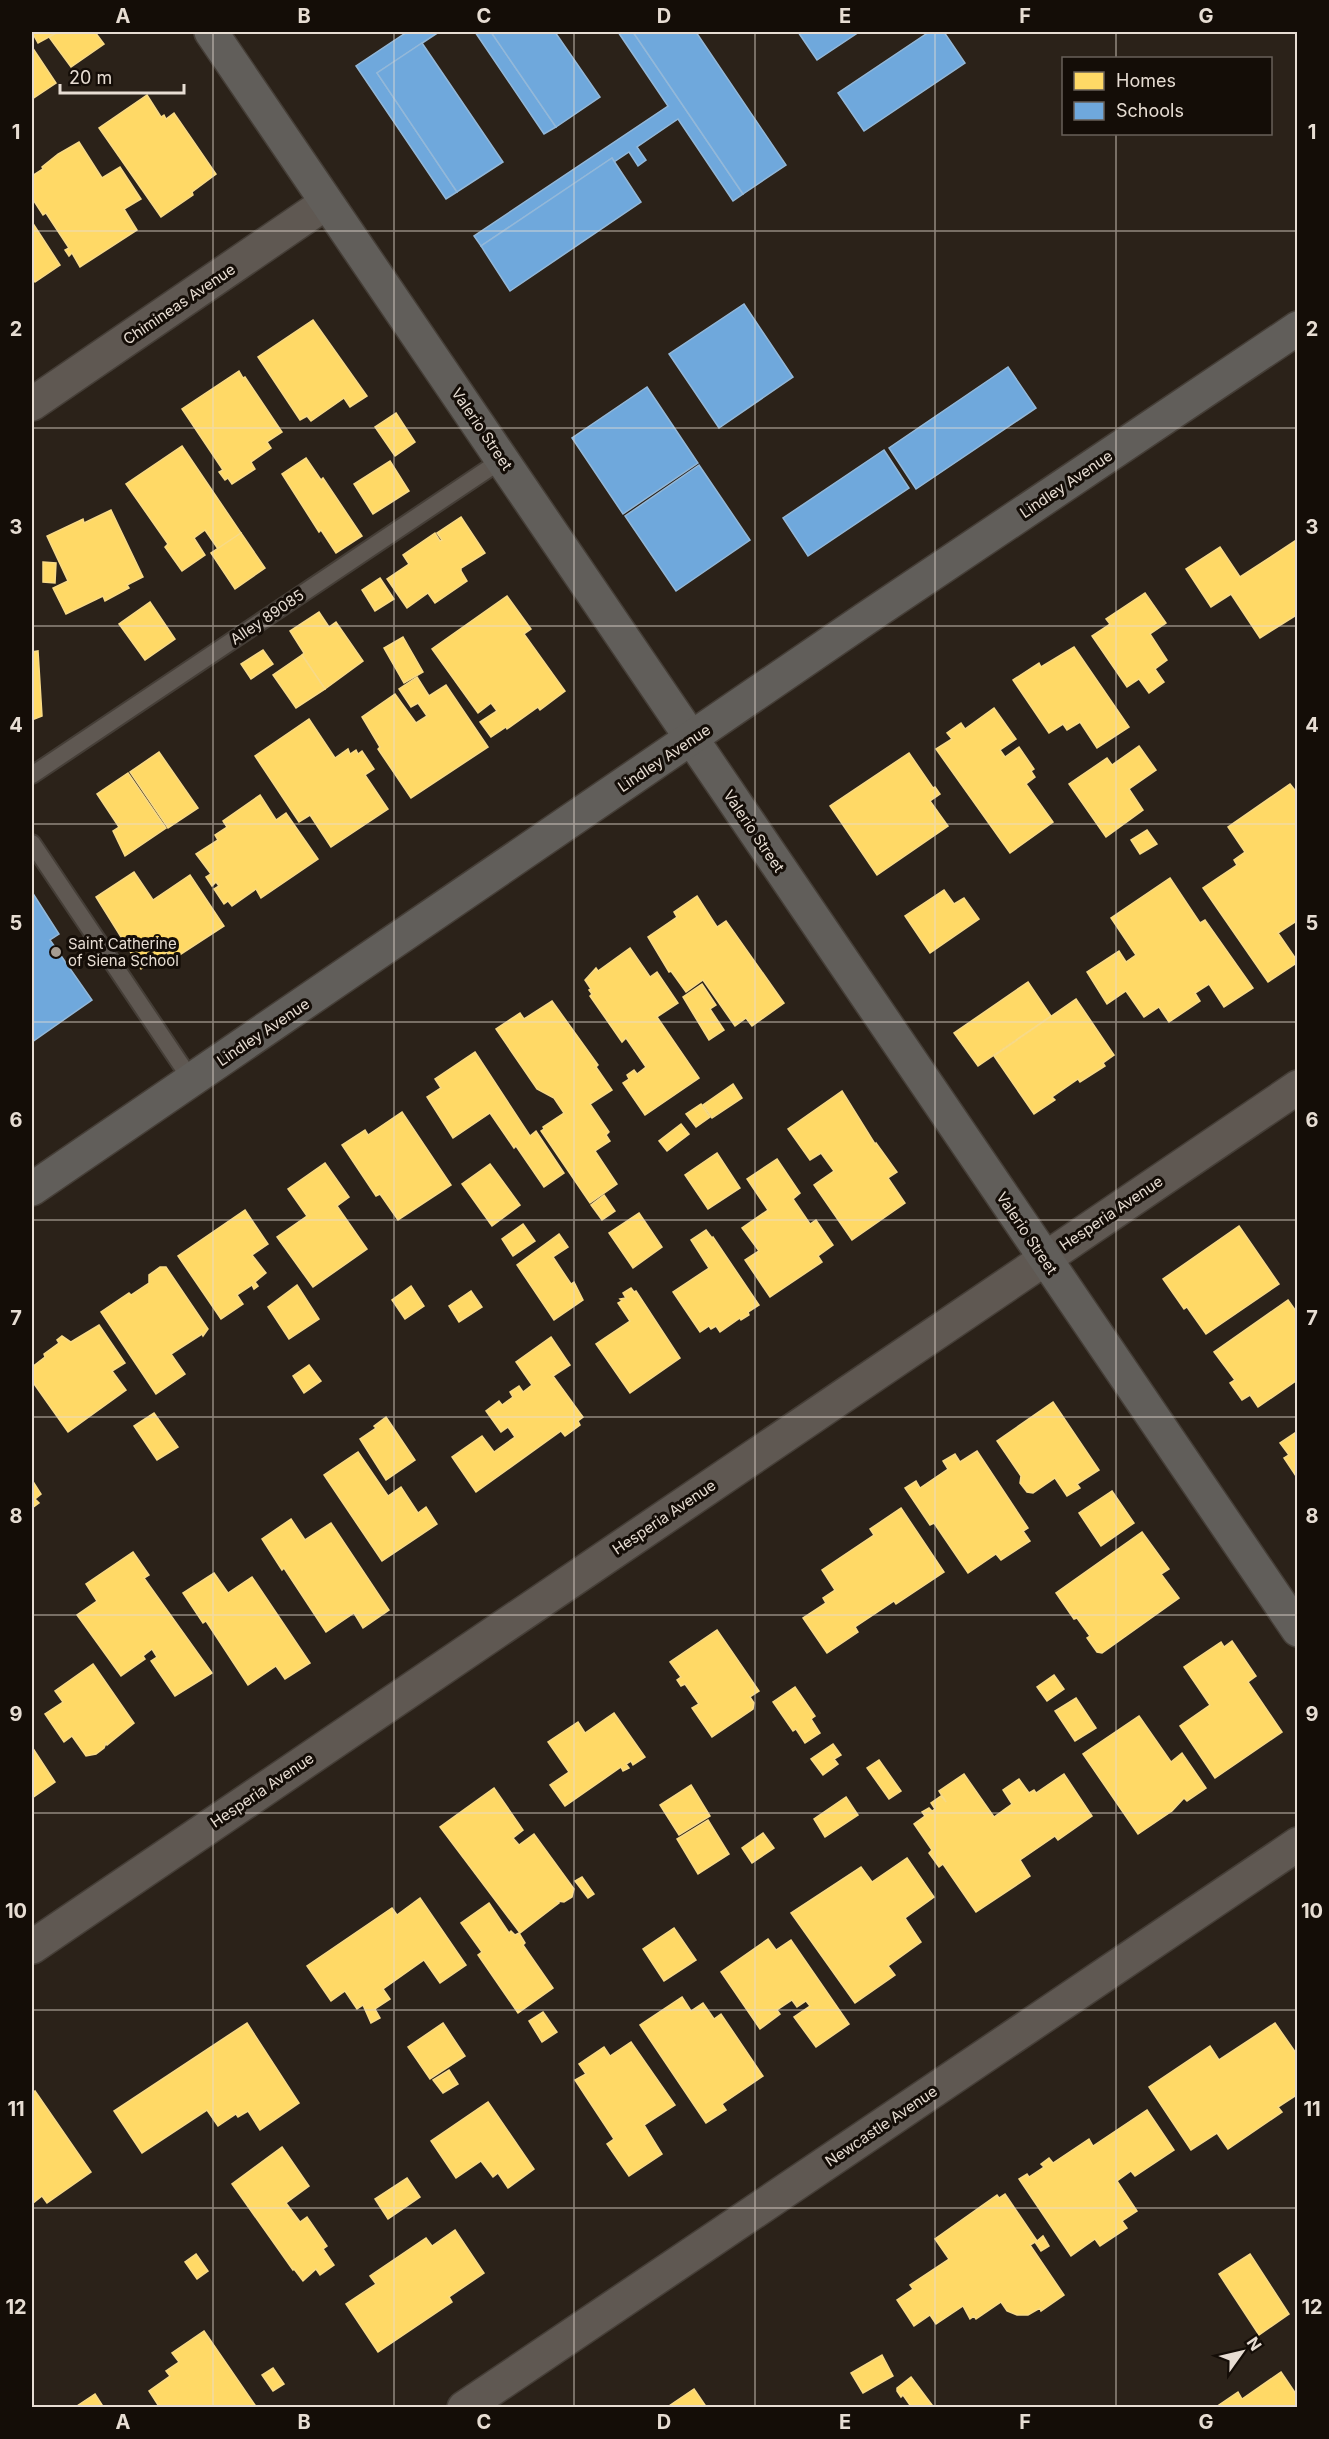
<svg xmlns="http://www.w3.org/2000/svg" width="1329" height="2439" font-family="Inter,sans-serif">
<style>
.homes{fill:#ffd966;stroke:#f8da87;stroke-width:1.5}
.schools{fill:#6fa8dc;stroke:#93b8d9;stroke-width:1.5}
.lines{fill:none;stroke-linecap:round;stroke-linejoin:round}
.lane-casing{stroke:#453e37;stroke-width:20}
.street-casing{stroke:#453e37;stroke-width:36}
.secondary-casing{stroke:#453e37;stroke-width:36}
.lane{stroke:#5f5852;stroke-width:16}
.street{stroke:#5f5852;stroke-width:33}
.secondary{stroke:#615e5a;stroke-width:33}
.grid{fill:none;stroke:#e7ddd3;stroke-width:1.5;stroke-opacity:0.55}
.poi-dot{fill:#a59c92;stroke:#140d07;stroke-width:2}
.labels{text-anchor:middle;dominant-baseline:central;stroke-width:6;stroke-linejoin:round;paint-order:stroke}
.street-label{font-size:15px;fill:#e7ddd3;stroke:#140d07}
.poi-label{font-size:15px;fill:#e7ddd3;stroke:#140d07;text-anchor:start}
.neatline{fill:none;stroke:#e7ddd3;stroke-width:2}
.grid-label{font-size:20px;text-anchor:middle;font-weight:bold;fill:#e7ddd3}
</style>
<rect width="100%" height="100%" fill="#2b2219"/>
<g class="homes">
<path d="M32,32H58L38,43Z"/>
<path d="M58,32H95L104,44L71,67L49,37Z"/>
<path d="M32,47L56,83L32,99Z"/>
<path d="M147,95L161,117L164,115L166,119L174,113L216,174L192,192L193,195L161,217L99,128Z"/>
<path d="M79,142L102,178L120,167L141,199L124,209L137,230L80,267L72,253L69,256L65,250L69,248L46,213L43,215L32,198V176L43,169L42,167L58,154Z"/>
<path d="M32,222L60,265L35,282L32,278Z"/>
<path d="M313,320L367,396L350,407L344,398L311,421L307,416L300,420L258,357Z"/>
<path d="M239,371L243,378L245,377L282,432L267,442L271,448L251,462L255,469L232,484L228,478L225,480L219,472L223,470L182,409Z"/>
<path d="M396,413L415,442L395,456L375,427Z"/>
<path d="M182,446L241,533L218,549L205,530L194,538L205,555L182,571L165,547L168,544L126,484Z"/>
<path d="M306,458L321,480L323,478L362,536L336,553L321,530L319,532L282,474Z"/>
<path d="M390,461L409,491L373,514L354,484Z"/>
<path d="M111,510L143,577L127,585L129,588L105,601L103,596L66,614L53,588L68,581L47,536L83,519L84,523Z"/>
<path d="M461,517L485,553L461,568V571L467,581L435,603L428,593L407,608L387,579L409,564L403,555L435,533L440,541L442,540L437,533Z"/>
<path d="M241,533L265,568L235,589L211,553Z"/>
<path d="M1298,539V614L1260,638L1231,594L1211,607L1186,569L1220,547L1240,577Z"/>
<path d="M43,562L56,563L55,583L43,582Z"/>
<path d="M380,578L394,599L375,611L362,590Z"/>
<path d="M1145,593L1166,623L1150,634L1167,660L1155,669L1164,682L1149,693L1139,679L1127,687L1092,636L1110,624L1106,619Z"/>
<path d="M507,596L531,629L524,634L565,691L540,710L538,707L507,729L506,727L491,737L480,722L497,711L491,703L478,713L432,649Z"/>
<path d="M150,602L175,639L145,660L119,624Z"/>
<path d="M319,612L329,627L336,622L363,661L325,689L302,655L304,653L290,631Z"/>
<path d="M403,637L423,672L404,683L384,648Z"/>
<path d="M1074,647L1129,727L1097,748L1080,722L1067,730L1063,724L1049,733L1013,680L1039,663L1041,667Z"/>
<path d="M263,650L273,664L251,679L241,664Z"/>
<path d="M38,651L42,716L32,720V652Z"/>
<path d="M302,655L325,689L296,708L273,675Z"/>
<path d="M417,677L429,696L446,685L488,747L411,798L378,749L380,747L362,717L395,694L416,723L427,716L418,703L411,707L399,689Z"/>
<path d="M994,708L1016,739L1000,750L1005,757L1019,747L1034,769L1031,771L1035,777L1026,784L1053,822L1010,853L936,749L952,739L947,733L961,723L965,729Z"/>
<path d="M309,719L335,758L348,749L350,754L356,750L358,754L362,751L374,769L365,775L388,809L331,847L310,815L299,822L255,756Z"/>
<path d="M1139,746L1156,770L1129,789L1143,810L1106,837L1069,784L1107,758L1112,765Z"/>
<path d="M159,752L198,808L168,828L130,772Z"/>
<path d="M909,753L933,788L935,787L940,794L930,801L948,826L877,875L830,806Z"/>
<path d="M128,773L166,828L125,856L113,831L119,827L97,794Z"/>
<path d="M1290,784L1298,794V920L1278,933L1298,962L1268,982L1203,888L1237,865L1234,860L1245,852L1228,827Z"/>
<path d="M260,795L276,820L286,813L318,859L261,898L256,889L232,906L228,901L224,904L214,889L219,886L216,882L212,886L206,877L211,874L196,854L218,840L215,835L227,827L223,821Z"/>
<path d="M1147,830L1157,844L1140,854L1131,840Z"/>
<path d="M134,872L153,900L190,875L224,926L172,960L167,952L141,969L96,897Z"/>
<path d="M1170,878L1200,923L1205,920L1253,988L1224,1007L1209,984L1195,993L1200,1001L1169,1022L1159,1007L1144,1017L1126,991L1107,1004L1087,972L1119,951L1126,962L1136,955L1111,918Z"/>
<path d="M944,890L954,904L964,898L979,919L930,953L905,916Z"/>
<path d="M697,896L717,927L726,921L784,1003L752,1026L746,1018L735,1026L703,980L686,992L671,971L669,972L648,937L677,917L674,912Z"/>
<path d="M630,948L650,977L657,972L678,1003L657,1017L699,1078L645,1115L623,1083L629,1079L627,1075L634,1070L637,1074L646,1067L626,1038L622,1042L590,996L592,994L589,990L591,989L585,980L596,968L598,971Z"/>
<path d="M1028,982L1051,1016L978,1066L954,1033Z"/>
<path d="M702,984L716,1005L710,1009L724,1030L709,1040L683,997Z"/>
<path d="M1076,999L1114,1055L1103,1063L1105,1066L1080,1082L1078,1079L1052,1097L1055,1100L1034,1114L994,1056Z"/>
<path d="M552,1001L598,1065L596,1067L612,1090L590,1104L609,1132L606,1135L610,1141L595,1151L617,1184L590,1203L541,1131L544,1129L543,1127L564,1113L554,1098L537,1089L496,1029L520,1013L524,1019Z"/>
<path d="M475,1052L530,1136L536,1131L564,1173L544,1187L516,1146L514,1148L490,1113L453,1138L427,1097L441,1088L435,1079Z"/>
<path d="M733,1084L742,1098L712,1118L703,1105Z"/>
<path d="M842,1091L875,1144L876,1143L897,1172L888,1178L905,1203L852,1240L814,1185L834,1171L821,1153L810,1160L788,1129Z"/>
<path d="M701,1104L710,1117L696,1127L686,1114Z"/>
<path d="M402,1112L451,1185L398,1220L380,1194L376,1196L342,1145L365,1130L368,1135Z"/>
<path d="M681,1124L689,1134L667,1151L659,1141Z"/>
<path d="M717,1153L740,1188L708,1209L685,1175Z"/>
<path d="M777,1159L800,1193L793,1199L810,1224L816,1220L833,1245L818,1256L822,1262L770,1297L745,1260L759,1251L742,1228L768,1210L747,1179Z"/>
<path d="M325,1163L349,1197L337,1206L367,1249L313,1287L277,1237L307,1216L288,1189Z"/>
<path d="M490,1164L520,1205L492,1226L462,1184Z"/>
<path d="M604,1195L615,1211L602,1220L591,1205Z"/>
<path d="M245,1210L268,1244L252,1255L266,1273L255,1282L258,1286L254,1289L252,1285L237,1295L243,1304L221,1319L178,1256Z"/>
<path d="M639,1213L662,1247L633,1268L609,1233Z"/>
<path d="M523,1224L535,1241L513,1256L502,1239Z"/>
<path d="M1239,1226L1279,1284L1206,1334L1187,1307L1184,1309L1163,1279Z"/>
<path d="M706,1230L712,1238L713,1237L759,1305L748,1312L749,1315L741,1320L740,1318L720,1332L716,1326L711,1329L709,1326L700,1332L673,1292L709,1268L691,1240Z"/>
<path d="M559,1234L568,1247L553,1257L571,1284L574,1282L583,1300L554,1320L517,1265Z"/>
<path d="M160,1267H166L208,1329L203,1336L202,1334L171,1354L185,1374L156,1394L101,1312L129,1293L131,1295L149,1283V1275Z"/>
<path d="M297,1285L319,1319L289,1339L268,1307Z"/>
<path d="M411,1286L424,1306L405,1319L392,1300Z"/>
<path d="M631,1288L634,1292L636,1291L680,1358L630,1393L596,1344L630,1321L618,1303L622,1301L620,1299L626,1298L623,1293Z"/>
<path d="M471,1291L482,1307L459,1322L449,1306Z"/>
<path d="M1288,1300L1298,1314V1383L1296,1381L1258,1407L1250,1395L1242,1400L1230,1383L1235,1380L1214,1352Z"/>
<path d="M99,1325L125,1363L112,1371L126,1390L68,1432L32,1381V1367L45,1357L44,1354L59,1343L57,1340L62,1336L71,1342Z"/>
<path d="M551,1337L570,1365L553,1376L583,1417L578,1421L580,1425L565,1436L561,1431L476,1492L452,1457L482,1436L494,1452L515,1437L508,1427L501,1432L486,1411L499,1401L502,1405L513,1397L510,1392L519,1386L523,1392L532,1385L516,1362Z"/>
<path d="M309,1365L321,1381L304,1393L293,1376Z"/>
<path d="M1053,1402L1099,1470L1077,1484L1080,1488L1067,1496L1055,1478L1033,1493L1027,1492L1020,1483L1021,1476L997,1441Z"/>
<path d="M154,1413L178,1447L157,1460L134,1426Z"/>
<path d="M386,1417L415,1460L386,1480L360,1439L376,1428L374,1426Z"/>
<path d="M1298,1431V1475L1296,1476L1284,1458L1289,1455L1280,1443Z"/>
<path d="M977,1451L1028,1528L1023,1531L1030,1541L1001,1560L996,1554L968,1573L934,1523L930,1525L905,1488L916,1481L920,1488L948,1469L943,1461L955,1454L960,1462Z"/>
<path d="M358,1452L388,1496L401,1487L418,1513L426,1507L437,1524L382,1561L324,1475Z"/>
<path d="M32,1480L41,1494L35,1499L39,1503L32,1508Z"/>
<path d="M1112,1491L1134,1523L1101,1546L1079,1513Z"/>
<path d="M901,1508L944,1572L896,1604L894,1601L855,1627L858,1632L827,1653L803,1618L826,1603L823,1598L835,1590L822,1570L874,1535L870,1529Z"/>
<path d="M291,1519L305,1540L331,1523L389,1610L363,1628L354,1613L326,1632L284,1568L282,1570L262,1539Z"/>
<path d="M1142,1532L1169,1569L1161,1574L1179,1598L1102,1653L1097,1652L1087,1638L1090,1636L1077,1618L1074,1619L1056,1593Z"/>
<path d="M133,1552L149,1575L144,1578L212,1673L175,1696L151,1661L157,1657L152,1649L143,1656L145,1659L121,1676L77,1615L97,1601L86,1584Z"/>
<path d="M214,1573L228,1593L252,1577L310,1663L285,1679L276,1666L248,1685L206,1621L203,1623L183,1593Z"/>
<path d="M717,1630L759,1691L750,1697L754,1703L753,1709L712,1737L692,1708L699,1704L685,1684L681,1686L677,1680L681,1677L670,1662Z"/>
<path d="M1232,1641L1256,1676L1248,1682L1282,1732L1215,1778L1180,1726L1210,1705L1184,1667L1221,1642L1224,1647Z"/>
<path d="M93,1664L134,1723L107,1745L106,1743L104,1748L96,1754L86,1756L72,1736L64,1742L45,1714L63,1702L55,1691Z"/>
<path d="M1054,1675L1064,1689L1047,1701L1037,1687Z"/>
<path d="M795,1687L815,1716L811,1719L820,1733L805,1743L796,1729L793,1731L773,1702Z"/>
<path d="M1076,1698L1096,1728L1075,1741L1055,1711Z"/>
<path d="M614,1713L645,1757L633,1765L631,1761L626,1764L629,1768L623,1771L621,1767L565,1806L550,1785L569,1772L548,1742L578,1722L585,1733Z"/>
<path d="M1139,1716L1171,1762L1182,1753L1206,1788L1187,1801L1184,1798L1172,1811L1138,1834L1083,1754Z"/>
<path d="M833,1744L841,1755L834,1759L838,1764L823,1775L811,1759Z"/>
<path d="M32,1747L55,1782L32,1798Z"/>
<path d="M879,1760L901,1791L889,1799L867,1768Z"/>
<path d="M964,1774L994,1817L1012,1804L1003,1790L1019,1779L1029,1793L1034,1790L1036,1793L1064,1774L1092,1816L1058,1840L1055,1836L1020,1860L1030,1876L976,1912L943,1864L939,1867L929,1853L932,1850L914,1824L925,1816L922,1812L929,1808L932,1811L935,1809L931,1803L941,1796L946,1802L939,1791Z"/>
<path d="M691,1785L710,1816L679,1835L660,1805Z"/>
<path d="M494,1788L523,1830L513,1838L519,1845L534,1834L574,1889L572,1897L564,1902L557,1901L559,1903L520,1933L440,1827Z"/>
<path d="M846,1797L858,1815L825,1837L814,1819Z"/>
<path d="M708,1820L729,1854L698,1874L677,1839Z"/>
<path d="M763,1833L774,1848L752,1863L742,1848Z"/>
<path d="M907,1858L934,1897L905,1918L921,1942L888,1966L895,1975L855,2003L791,1913L861,1867L872,1882Z"/>
<path d="M582,1877L594,1894L588,1898L575,1881Z"/>
<path d="M420,1898L466,1965L440,1983L424,1960L383,1989L390,1999L375,2009L380,2018L371,2023L363,2005L357,2009L345,1991L331,2001L307,1966L392,1908L397,1915Z"/>
<path d="M489,1903L509,1933L511,1931L515,1935L519,1933L525,1943L523,1945L553,1988L518,2013L478,1955L482,1952L461,1923Z"/>
<path d="M674,1928L696,1960L664,1981L643,1949Z"/>
<path d="M768,1939L776,1950L791,1940L849,2024L816,2047L794,2017L810,2006L806,2001L797,2007L792,2000L777,2010L780,2014L760,2029L721,1972Z"/>
<path d="M682,1997L691,2011L703,2003L714,2019L721,2014L763,2076L722,2104L726,2110L706,2123L640,2025Z"/>
<path d="M543,2012L557,2032L542,2042L529,2021Z"/>
<path d="M247,2023L299,2103L260,2130L248,2111L238,2117L236,2114L218,2126L207,2110L142,2153L114,2111Z"/>
<path d="M443,2023L465,2056L430,2079L408,2047Z"/>
<path d="M1275,2023L1298,2056V2094L1278,2107L1282,2112L1228,2149L1217,2133L1191,2150L1149,2087L1210,2046L1219,2060Z"/>
<path d="M631,2042L675,2105L644,2125L662,2154L629,2176L607,2144L614,2139L575,2080L586,2074L579,2064L604,2047L610,2056Z"/>
<path d="M449,2070L458,2084L443,2093L433,2080Z"/>
<path d="M35,2091L91,2172L47,2203L42,2196L32,2204V2094Z"/>
<path d="M488,2102L534,2169L508,2188L498,2173L493,2177L481,2161L456,2178L431,2141Z"/>
<path d="M1147,2110L1174,2150L1135,2176L1131,2171L1117,2181L1137,2211L1122,2221L1127,2228L1100,2246L1095,2239L1071,2256L1019,2179L1027,2174L1029,2177L1044,2167L1041,2164L1049,2158L1053,2163L1089,2139L1093,2146Z"/>
<path d="M282,2147L309,2186L286,2203L300,2222L307,2217L327,2246L323,2249L334,2265L320,2275L316,2269L303,2281L294,2269L293,2270L232,2184Z"/>
<path d="M407,2178L420,2197L388,2219L375,2199Z"/>
<path d="M1005,2194L1037,2241L1043,2236L1049,2246L1041,2251L1035,2242L1030,2245L1064,2295L1041,2311L1040,2308L1028,2315H1017L1007,2311L1001,2302L976,2319L974,2316L970,2319L963,2306L936,2324L930,2315L914,2326L897,2300L913,2289L910,2285L949,2259L935,2239L997,2195L999,2198Z"/>
<path d="M455,2230L484,2273L449,2297L452,2302L378,2352L346,2304L376,2284L370,2276L426,2238L432,2246Z"/>
<path d="M196,2254L208,2271L197,2279L185,2262Z"/>
<path d="M1250,2254L1289,2314L1259,2335L1219,2274Z"/>
<path d="M204,2331L257,2408H160L149,2391L170,2376L166,2371L179,2362L172,2353Z"/>
<path d="M882,2355L893,2376L863,2393L851,2373Z"/>
<path d="M273,2368L284,2384L273,2391L262,2375Z"/>
<path d="M1281,2372L1298,2397V2408L1216,2407L1238,2392L1242,2399Z"/>
<path d="M911,2377L932,2405L929,2408H912L903,2395L901,2397L897,2391V2388Z"/>
<path d="M694,2389L707,2408H666Z"/>
<path d="M95,2394L104,2408H74Z"/>
</g>
<g class="schools">
<path d="M407,32H439L377,73L457,192L446,199L356,66Z"/>
<path d="M475,32H491L556,127L544,134Z"/>
<path d="M491,32H555L600,97L556,127Z"/>
<path d="M618,32H633L743,194L733,201L678,119L637,147L646,160L638,166L629,152L614,162L612,158L481,246L474,236L668,106Z"/>
<path d="M633,32H696L786,165L743,194Z"/>
<path d="M798,32H859L817,60Z"/>
<path d="M929,32H944L965,63L864,131L838,93Z"/>
<path d="M422,43L503,162L457,192L377,73Z"/>
<path d="M612,158L641,202L510,291L481,246Z"/>
<path d="M744,304L793,377L719,428L669,354Z"/>
<path d="M1008,367L1036,408L916,489L889,448Z"/>
<path d="M647,387L698,463L623,514L572,438Z"/>
<path d="M884,450L909,488L808,556L783,518Z"/>
<path d="M699,465L750,540L676,591L625,516Z"/>
<path d="M32,892L59,934L50,940L92,1000L32,1042Z"/>
</g>
<g class="lines">
<defs>
<g id="lane">
<path d="M32,775L503,459"/>
<path d="M32,843L192,1081"/>
</g>
<g id="street">
<path d="M32,404L326,203"/>
<path d="M32,1947L1298,1087"/>
<path d="M464,2408L1298,1844"/>
</g>
<g id="secondary">
<path d="M211,32L1298,1630"/>
<path d="M32,1189L865,619L1298,328"/>
</g>
</defs>
<use href="#lane" class="lane-casing"/>
<use href="#street" class="street-casing"/>
<use href="#secondary" class="secondary-casing"/>
<use href="#lane" class="lane"/>
<use href="#street" class="street"/>
<use href="#secondary" class="secondary"/>
</g>
<path class="grid" d="M213,32V2408M394,32V2408M574,32V2408M755,32V2408M935,32V2408M1116,32V58M1116,134V2408M32,231H1298M32,428H1298M32,626H1298M32,824H1298M32,1022H1298M32,1220H1298M32,1417H1298M32,1615H1298M32,1813H1298M32,2010H1298M32,2208H1298"/>
<circle class="poi-dot" cx="56" cy="952" r="6"/>
<g class="labels">
<g class="street-label">
<text transform="translate(179 304) rotate(-34)">Chimineas Avenue</text>
<text transform="translate(482 429) rotate(56)">Valerio Street</text>
<text transform="translate(1066 484) rotate(-34)">Lindley Avenue</text>
<text transform="translate(267 617) rotate(-34)">Alley 89085</text>
<text transform="translate(664 758) rotate(-34)">Lindley Avenue</text>
<text transform="translate(754 831) rotate(56)">Valerio Street</text>
<text transform="translate(263 1032) rotate(-34)">Lindley Avenue</text>
<text transform="translate(1111 1213) rotate(-34)">Hesperia Avenue</text>
<text transform="translate(1027 1233) rotate(56)">Valerio Street</text>
<text transform="translate(664 1517) rotate(-34)">Hesperia Avenue</text>
<text transform="translate(262 1790) rotate(-34)">Hesperia Avenue</text>
<text transform="translate(881 2126) rotate(-34)">Newcastle Avenue</text>
</g>
<g class="poi-label">
<text x="68" y="943">Saint Catherine<tspan x="68" dy="17">of Siena School</tspan></text>
</g>
</g>
<rect width="1329" height="2439" fill="none" stroke="#140d07" stroke-width="66"/>
<rect x="1062" y="57" width="210" height="78" fill="#140d07" stroke="#686059" stroke-width="1.5"/>
<rect x="1074" y="72" width="30" height="18" fill="#ffd966" stroke="#686059" stroke-width="1.5"/>
<text x="1116" y="87" font-size="18" fill="#e7ddd3">Homes</text>
<rect x="1074" y="102" width="30" height="18" fill="#6fa8dc" stroke="#686059" stroke-width="1.5"/>
<text x="1116" y="117" font-size="18" fill="#e7ddd3">Schools</text>
<g transform="translate(1242 2352) rotate(56)" stroke="#140d07" stroke-width="4.5" paint-order="stroke">
<path d="M0-4.5L10 22L0 15L-10 22Z" fill="#e7ddd3"/>
<text y="-9" font-size="16" font-weight="bold" text-anchor="middle" fill="#e7ddd3">N</text>
</g>
<path d="M60 84v9h124v-9" fill="none" stroke="#e7ddd3" stroke-width="3"/>
<text x="69" y="84" font-size="18" fill="#e7ddd3" stroke="#140d07" stroke-width="4.5" paint-order="stroke">20 m</text>
<rect x="33" y="33" width="1263" height="2373" class="neatline"/>
<g class="grid-label">
<text x="123" y="23">A</text>
<text x="304" y="23">B</text>
<text x="484" y="23">C</text>
<text x="664" y="23">D</text>
<text x="845" y="23">E</text>
<text x="1025" y="23">F</text>
<text x="1206" y="23">G</text>
<text x="16" y="139">1</text>
<text x="1312" y="139">1</text>
<text x="16" y="336">2</text>
<text x="1312" y="336">2</text>
<text x="16" y="534">3</text>
<text x="1312" y="534">3</text>
<text x="16" y="732">4</text>
<text x="1312" y="732">4</text>
<text x="16" y="930">5</text>
<text x="1312" y="930">5</text>
<text x="16" y="1127">6</text>
<text x="1312" y="1127">6</text>
<text x="16" y="1325">7</text>
<text x="1312" y="1325">7</text>
<text x="16" y="1523">8</text>
<text x="1312" y="1523">8</text>
<text x="16" y="1721">9</text>
<text x="1312" y="1721">9</text>
<text x="16" y="1918">10</text>
<text x="1312" y="1918">10</text>
<text x="16" y="2116">11</text>
<text x="1312" y="2116">11</text>
<text x="16" y="2314">12</text>
<text x="1312" y="2314">12</text>
<text x="123" y="2429">A</text>
<text x="304" y="2429">B</text>
<text x="484" y="2429">C</text>
<text x="664" y="2429">D</text>
<text x="845" y="2429">E</text>
<text x="1025" y="2429">F</text>
<text x="1206" y="2429">G</text>
</g>
</svg>
